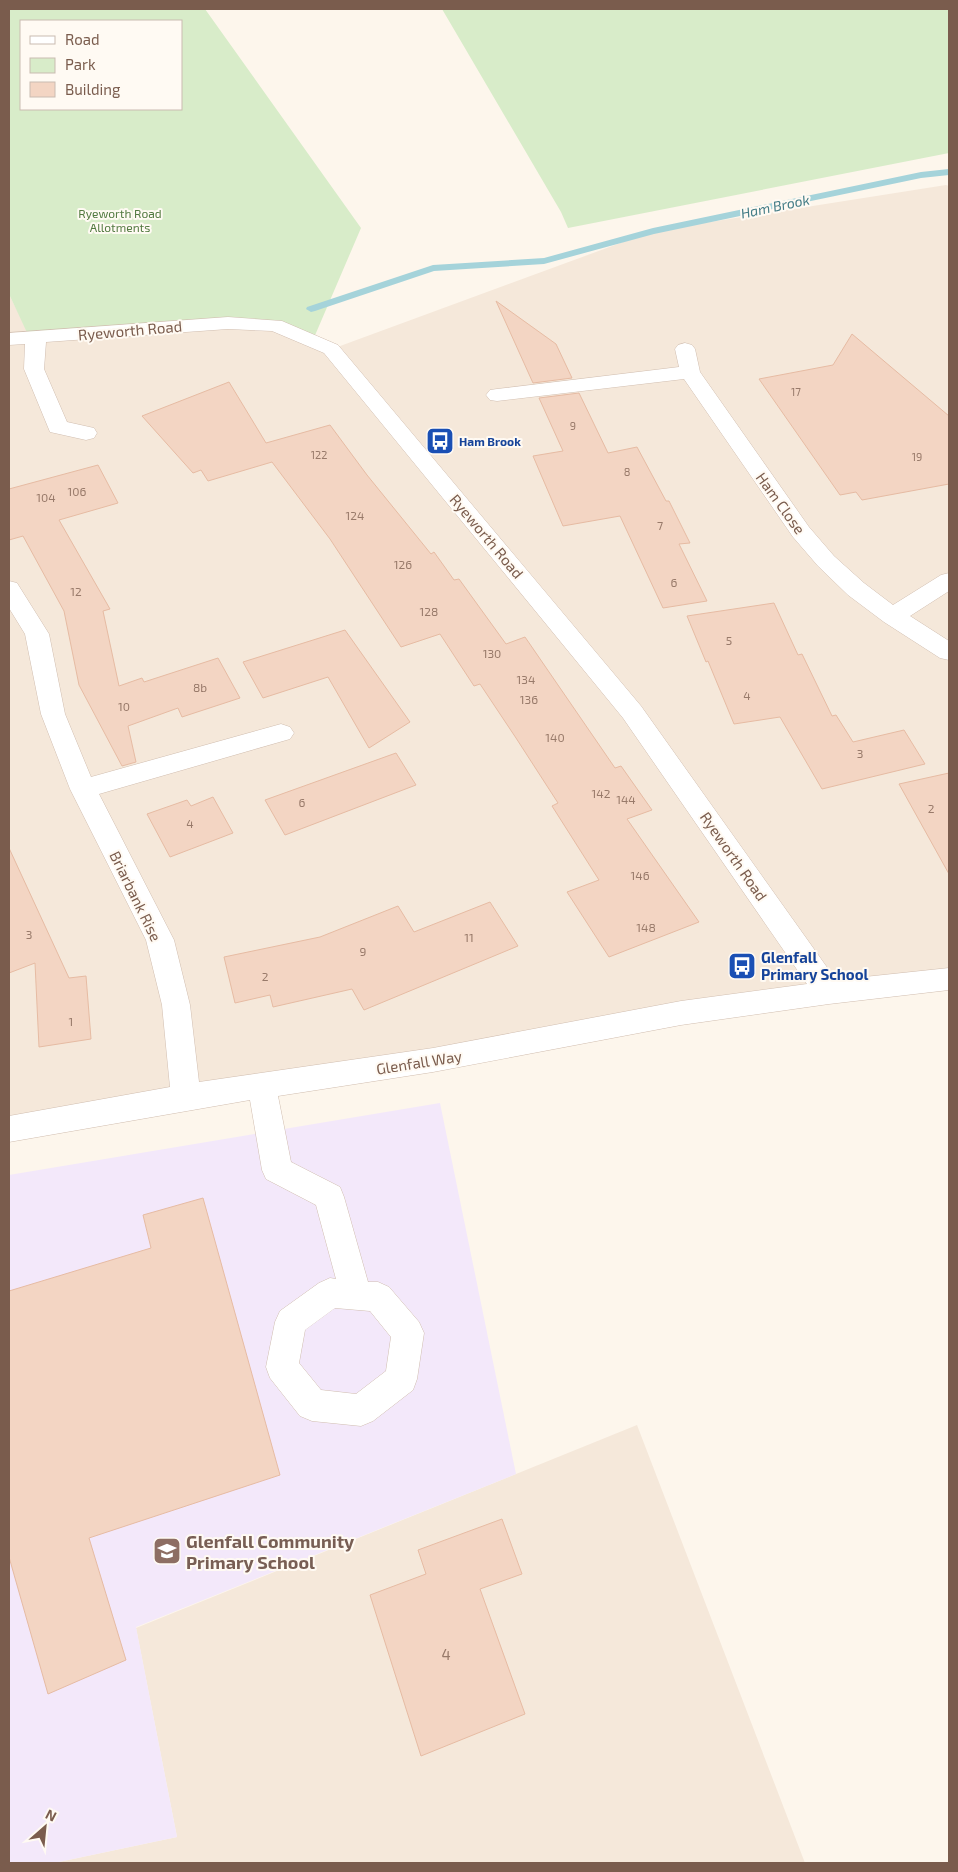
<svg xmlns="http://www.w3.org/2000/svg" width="958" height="1872" font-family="'Exo 2',sans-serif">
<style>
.residential{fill:#f5e8da}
.education{fill:#f3e8fa}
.green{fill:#d8ecc9;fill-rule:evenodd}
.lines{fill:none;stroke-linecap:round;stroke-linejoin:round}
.stream{fill:#a5d3da;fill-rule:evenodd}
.building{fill:#f3d5c3;stroke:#e6bba3}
.minor-casing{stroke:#d1beb0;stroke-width:1}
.minor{fill:#fff;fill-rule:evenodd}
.labels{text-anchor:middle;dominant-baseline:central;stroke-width:4;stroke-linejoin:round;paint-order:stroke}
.far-number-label{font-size:11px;fill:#987a6a}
.far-park-label{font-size:12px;fill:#537a41;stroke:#fffaf3}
.far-transit-label{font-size:12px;font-weight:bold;fill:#164399;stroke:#fffaf3;text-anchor:start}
.number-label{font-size:12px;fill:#987a6a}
.far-water-label{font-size:14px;font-style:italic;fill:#437c86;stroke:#fffaf3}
.street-label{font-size:15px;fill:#7a5c4d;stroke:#fffaf3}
.transit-label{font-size:15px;font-weight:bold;fill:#164399;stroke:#fffaf3;text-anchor:start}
.near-number-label{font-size:15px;fill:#987a6a}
.near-education-label{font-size:18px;font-weight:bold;fill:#785e54;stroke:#fffaf3;text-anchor:start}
</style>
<rect width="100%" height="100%" fill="#fdf6ec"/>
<g class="residential">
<path d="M946,185L949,186V979L829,992L186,1097L9,1129V294L31,339L257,323L332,349L653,231Z"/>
<path d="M637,1425L805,1863H54L177,1837L136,1628Z"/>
</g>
<path class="education" d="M440,1103L516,1474L136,1627L177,1837L54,1863H9V1175Z"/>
<g class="green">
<path d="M9,9H205L361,228L313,340L275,325L30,339L9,294ZM21,21H181V109H21Z"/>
<path d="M442,9H949V153L568,228L561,212Z"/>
</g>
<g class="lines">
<path class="stream" d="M949,169V175L921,178L654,234L544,264L434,271L315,311L311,312L306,309L307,307L433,265L544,258L653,228L921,172Z"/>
</g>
<g class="building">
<path d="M496,301L556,344L572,378L533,383Z"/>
<path d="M852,334L949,416V484L862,500L856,492L840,495L759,379L833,365Z"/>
<path d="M229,382L266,443L330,425L367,475L431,554L434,552L454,580L459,579L506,644L525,637L615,768L621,766L652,810L627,819L699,922L609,957L567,892L599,880L552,806L558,803L516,738L480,684L474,686L440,634L401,647L330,539L272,462L208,481L201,470L193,473L142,416Z"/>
<path d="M579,393L608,453L637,447L666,501H669L690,543L679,544L707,601L663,608L620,516L563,526L533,456L563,451L539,398Z"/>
<path d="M98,465L118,503L59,520L110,609L103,611L119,686L142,678L144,682L218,658L240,698L182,717L178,708L128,726L136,762L122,766L79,685L64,611L23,536L9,540V489Z"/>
<path d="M774,603L798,655L802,654L832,716L836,715L853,742L904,730L925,764L822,789L780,717L734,724L708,661L706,662L687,616Z"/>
<path d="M345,630L410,722L369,748L328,677L263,698L243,662Z"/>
<path d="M396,753L416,785L285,835L265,800Z"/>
<path d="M949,773V874L899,784Z"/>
<path d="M213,797L233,833L170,857L147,814L187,800L191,806Z"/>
<path d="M9,848L69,978L86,976L91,1039L39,1047L35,963L9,973Z"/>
<path d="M490,902L518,946L364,1010L352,989L273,1007L270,995L235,1003L224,957L320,937L398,906L414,932Z"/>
<path d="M203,1198L280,1475L89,1538L126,1660L48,1694L9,1557V1291L151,1248L143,1215Z"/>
<path d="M502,1519L522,1574L480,1589L525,1714L421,1756L370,1595L426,1574L418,1550Z"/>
</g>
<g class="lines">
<defs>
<g id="minor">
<path d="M228,317L282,321L338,345L641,706L836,980L949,968V990L829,1004L681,1025L433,1072L278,1096L291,1162L340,1187L344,1197L368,1282H378L389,1287L419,1322L424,1333L417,1379L413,1390L373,1421L361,1426L312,1421L300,1416L270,1378L266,1367L275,1322L280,1311L319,1283L330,1278L336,1279L316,1205L266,1179L262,1170L250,1100L9,1142V1116L170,1087L162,1005L146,940L70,789L41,714L25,634L9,608V581L17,583L49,634L65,714L91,777L281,724L290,727L294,733L290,739L99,794L174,940L190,1005L199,1082L433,1048L681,1001L807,984L623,718L324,353L272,331L228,329L46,342L44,369L67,422L94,428L97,433L94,438L86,440L50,432L24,369L25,344L9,345V333ZM335,1308L370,1311L391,1337L386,1371L356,1394L321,1390L299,1363L305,1330Z"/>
<path d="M685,343L692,345L695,349L700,372L809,527L834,556L864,583L893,605L941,575L949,573V591L910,616L949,641V660L940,658L884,622L848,595L818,566L793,537L684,379L497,401L490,400L486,395L490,390L497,389L679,367L675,349L678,345Z"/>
</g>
</defs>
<use href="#minor" class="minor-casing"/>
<use href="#minor" class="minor"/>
</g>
<defs>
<symbol id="bus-square" viewBox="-11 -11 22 22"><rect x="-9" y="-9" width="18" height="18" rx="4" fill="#1a4fb4" stroke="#fffaf3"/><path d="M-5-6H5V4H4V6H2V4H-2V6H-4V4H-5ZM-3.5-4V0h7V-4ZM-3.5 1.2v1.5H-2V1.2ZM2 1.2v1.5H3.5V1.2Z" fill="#fff"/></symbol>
<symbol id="school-square" viewBox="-11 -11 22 22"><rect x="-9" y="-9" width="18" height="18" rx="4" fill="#8d6e63" stroke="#fffaf3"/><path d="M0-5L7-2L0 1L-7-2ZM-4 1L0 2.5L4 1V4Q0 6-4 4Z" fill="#fff"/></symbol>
</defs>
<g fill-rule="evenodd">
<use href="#bus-square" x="424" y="425" width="32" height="32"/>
<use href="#bus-square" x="726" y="950" width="32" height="32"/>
<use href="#school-square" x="151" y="1535" width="32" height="32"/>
</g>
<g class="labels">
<g class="far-number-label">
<text x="796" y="391">17</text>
<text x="573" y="425">9</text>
<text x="319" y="454">122</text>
<text x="917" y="456">19</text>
<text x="627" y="471">8</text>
</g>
<g class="far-park-label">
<text x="120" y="213">Ryeworth Road<tspan x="120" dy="14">Allotments</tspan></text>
</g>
<g class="far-transit-label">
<text x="459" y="441">Ham Brook</text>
</g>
<g class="number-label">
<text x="77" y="491">106</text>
<text x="46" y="497">104</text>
<text x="355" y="515">124</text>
<text x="660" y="525">7</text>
<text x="403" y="564">126</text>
<text x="674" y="582">6</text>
<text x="76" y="591">12</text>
<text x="429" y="611">128</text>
<text x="729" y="640">5</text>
<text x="492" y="653">130</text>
<text x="526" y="679">134</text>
<text x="200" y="687">8b</text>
<text x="747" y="695">4</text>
<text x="529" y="699">136</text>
<text x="124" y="706">10</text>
<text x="555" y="737">140</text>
<text x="860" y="753">3</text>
<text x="601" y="793">142</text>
<text x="626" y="799">144</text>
<text x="302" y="802">6</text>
<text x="931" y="808">2</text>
<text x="190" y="823">4</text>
<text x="640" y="875">146</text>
<text x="646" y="927">148</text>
<text x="29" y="934">3</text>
<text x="469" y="937">11</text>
<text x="363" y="951">9</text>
<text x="265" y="976">2</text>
<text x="71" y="1021">1</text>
</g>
<g class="far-water-label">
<text transform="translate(775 206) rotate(-12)">Ham Brook</text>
</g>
<g class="street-label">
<text transform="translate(130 330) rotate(-5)">Ryeworth Road</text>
<text transform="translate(781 503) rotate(54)">Ham Close</text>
<text transform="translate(487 536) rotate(50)">Ryeworth Road</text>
<text transform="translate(734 856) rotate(55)">Ryeworth Road</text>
<text transform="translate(136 896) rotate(64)">Briarbank Rise</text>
<text transform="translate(419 1062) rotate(-9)">Glenfall Way</text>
</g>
<g class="transit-label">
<text x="761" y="957">Glenfall<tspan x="761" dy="17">Primary School</tspan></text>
</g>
<g class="near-number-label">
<text x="446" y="1654">4</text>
</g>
<g class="near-education-label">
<text x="186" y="1541">Glenfall Community<tspan x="186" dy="21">Primary School</tspan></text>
</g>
</g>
<rect width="958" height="1872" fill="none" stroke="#7a5c4d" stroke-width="20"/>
<rect x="20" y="20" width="162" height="90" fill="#fffaf3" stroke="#cabbb1"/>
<rect x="30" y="36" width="25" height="8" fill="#ffffff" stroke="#cabbb1"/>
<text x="65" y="45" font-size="15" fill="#7a5c4d">Road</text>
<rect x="30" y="58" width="25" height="15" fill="#d8ecc9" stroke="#cabbb1"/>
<text x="65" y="70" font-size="15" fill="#7a5c4d">Park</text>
<rect x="30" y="82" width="25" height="15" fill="#f3d5c3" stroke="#cabbb1"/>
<text x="65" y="95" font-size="15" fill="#7a5c4d">Building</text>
<g transform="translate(45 1827) rotate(27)" stroke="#fffaf3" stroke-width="4" paint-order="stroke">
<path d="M0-4L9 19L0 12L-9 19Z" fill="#7a5c4d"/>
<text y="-8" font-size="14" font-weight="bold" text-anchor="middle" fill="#7a5c4d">N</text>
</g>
</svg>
